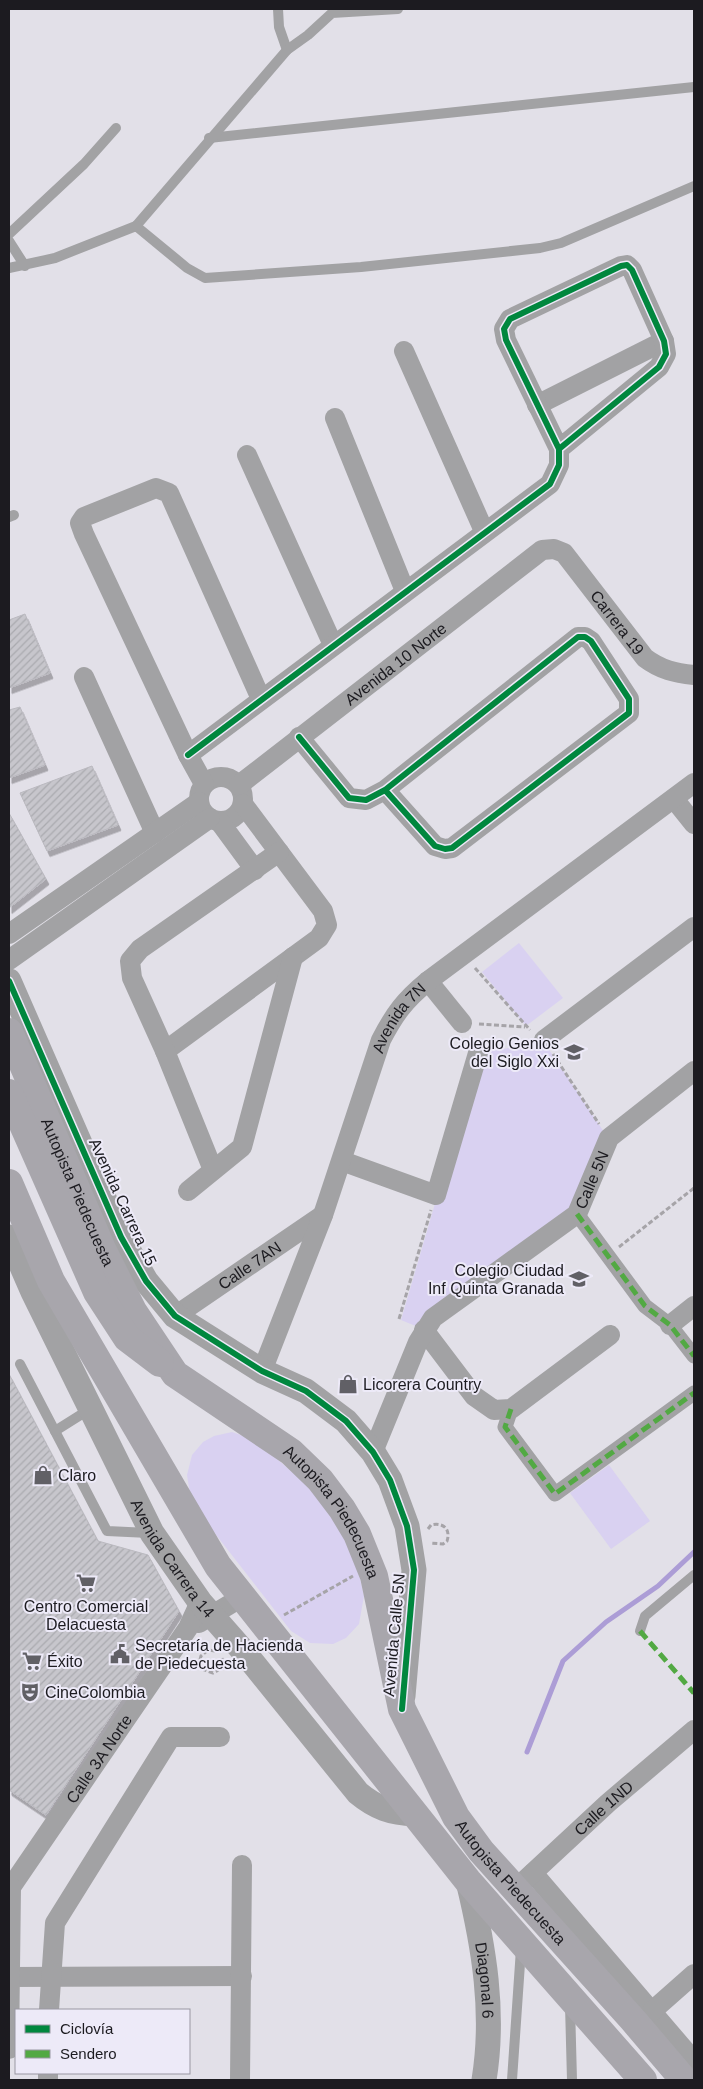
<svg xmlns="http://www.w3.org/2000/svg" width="703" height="2089" font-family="Arial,sans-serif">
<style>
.park{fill:#d9d1f1}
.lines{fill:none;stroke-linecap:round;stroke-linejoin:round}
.stream{stroke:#ac9dd6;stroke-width:5}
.building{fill:url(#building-hatch);stroke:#bab9bf;filter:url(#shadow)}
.path{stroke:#a6a4a8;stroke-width:3;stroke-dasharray:5 2.5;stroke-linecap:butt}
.service{stroke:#a2a2a4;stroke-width:10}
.pedestrian{stroke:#a2a2a4;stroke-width:15}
.minor{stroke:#a2a2a4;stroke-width:20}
.tertiary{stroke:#a2a2a4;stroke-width:25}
.trunk{stroke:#a8a6ac;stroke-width:28}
.quiet{stroke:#52a943;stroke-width:5;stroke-dasharray:10 5;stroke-linecap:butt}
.cycleway-casing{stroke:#edeaf8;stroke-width:9}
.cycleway{stroke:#00873e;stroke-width:6}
.labels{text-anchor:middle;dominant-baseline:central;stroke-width:4;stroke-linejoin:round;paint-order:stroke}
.street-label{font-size:16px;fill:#1c1b20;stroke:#edeaf8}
.poi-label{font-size:16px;fill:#1c1b20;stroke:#edeaf8;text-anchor:start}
</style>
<defs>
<pattern id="building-hatch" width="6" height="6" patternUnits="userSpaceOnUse" patternTransform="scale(1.25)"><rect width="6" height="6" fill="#c7c6cc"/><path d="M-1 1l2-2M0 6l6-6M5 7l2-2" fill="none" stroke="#aaaaaf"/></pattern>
<filter id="shadow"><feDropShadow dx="3" dy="5.5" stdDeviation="0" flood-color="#0004"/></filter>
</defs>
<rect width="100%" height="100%" fill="#e2e0e8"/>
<g class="park">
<path d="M519,943L563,998L526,1026L482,972Z"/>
<path d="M544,1042L608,1138L576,1213L423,1329L401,1320L479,1053Z"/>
<path d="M232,1432L255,1440L306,1484L332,1517L354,1552L364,1596L359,1624L346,1638L333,1644L310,1643L291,1631L206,1522L190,1494L187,1475L192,1455L203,1442L214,1436Z"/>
<path d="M609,1465L650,1521L611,1549L570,1493Z"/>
</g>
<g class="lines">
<path class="stream" d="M527,1752L563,1661L606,1622L658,1586L694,1552"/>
</g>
<g class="building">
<path d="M25,614L50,673L9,688V620Z"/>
<path d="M20,707L45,765L9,778V710Z"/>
<path d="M92,766L118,825L47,851L20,793Z"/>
<path d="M9,813L46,879L9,908Z"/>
<path d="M9,1374L98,1541L148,1555L179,1611L46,1815L9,1790Z"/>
</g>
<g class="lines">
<g class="path">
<path d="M475,968L530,1030"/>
<path d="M479,1024L525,1027"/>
<path d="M553,1054L599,1124"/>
<path d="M619,1247L694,1188"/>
<path d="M399,1319L431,1210"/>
<path d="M428,1529L431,1525C443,1522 451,1529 447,1541L443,1544L430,1543"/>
<path d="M284,1615L353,1576"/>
<path d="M215,1651L208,1650L201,1656L199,1663L202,1669L213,1673C220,1670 223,1666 222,1658"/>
</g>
<g class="service">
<path d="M278,9L279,27L287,50"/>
<path d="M209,138L694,87"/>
<path d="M136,226L287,50L308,35L332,13L398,9"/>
<path d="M9,234L84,164L116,128"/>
<path d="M9,241L25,266"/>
<path d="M9,268L55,258L136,226L187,268L205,278L361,267L540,248L561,243L694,186"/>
<path d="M9,517L14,515"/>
<path d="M20,1364L107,1531L149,1533"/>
<path d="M55,1431L90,1409"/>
<path d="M640,1631L645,1616L694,1575"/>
<path d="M570,2005L572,2080"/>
<path d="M512,2080L521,1949"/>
</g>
<g class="pedestrian">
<path d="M577,1214L645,1306L670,1325L694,1356"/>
<path d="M511,1409L505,1427L555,1494L694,1393"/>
</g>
<g class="minor">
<path d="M404,351L484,531"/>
<path d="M537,405L664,341"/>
<path d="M335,418L405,591"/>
<path d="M247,455L333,645"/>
<path d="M84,677L155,833"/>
<path d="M299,737L349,798L366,800L385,790L578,637H585L591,641L629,699V713L452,848L445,849L435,846L385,790"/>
<path d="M188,755L550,484L559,465V449L659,367L666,354L664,341L632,270L627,265L621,266L510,319L504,329L506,340L559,449"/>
<circle cx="221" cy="799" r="22"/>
<path d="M204,784L188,755L84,534L80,523L84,517L156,488L169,493L261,699"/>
<path id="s1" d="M239,785L542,550L554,549L564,553L645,658C661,670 675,673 694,675"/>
<path d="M674,799L694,824"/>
<path d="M219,821L255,870"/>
<path d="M9,934L199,802"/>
<path d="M9,960L210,818"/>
<path d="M428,981L462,1023"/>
<path d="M544,1040L694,927"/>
<path d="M165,1051L319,938L327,925L323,911L243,804"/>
<path d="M342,1161L436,1195L478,1053"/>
<path d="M213,1170L165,1051L132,978L130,961L140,949L279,852"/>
<path d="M188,1191L242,1147L293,957"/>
<path id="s2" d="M175,1316L323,1215"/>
<path d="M670,1325L694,1306"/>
<path d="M424,1330L474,1396L494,1410L511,1409L610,1335"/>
<path id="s3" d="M262,1371L323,1215L381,1040C395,1013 405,1000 428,981L694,783"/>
<path id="s4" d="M373,1452L418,1342L433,1318L577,1214L609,1138L694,1071"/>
<path d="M199,1623L242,1597"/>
<path d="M533,1873L694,2061"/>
<path id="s5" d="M524,1881L608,1803L694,1730"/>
<path id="s6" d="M9,1890L188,1628L200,1602"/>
<path d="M10,1977L242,1976"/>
<path d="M49,2010L55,1923L171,1737H220"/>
<path d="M651,2012L694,1974"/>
<path d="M9,2049L11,1887"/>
<path d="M48,2080V2073"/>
<path d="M240,2080L242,1865"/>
</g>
<g class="tertiary">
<path d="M9,981L121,1237L146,1281L175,1316L262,1371L306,1391L346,1421L373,1452L390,1480L407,1526L414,1570L403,1696"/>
<path id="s7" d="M9,1237L33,1292L152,1533L200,1602L244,1652L358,1793C376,1808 391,1813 415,1814"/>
<path id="s8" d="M468,1881C484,1947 495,2013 484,2080"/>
</g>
<g class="trunk">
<path id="s9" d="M9,1032L102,1249L133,1311L175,1374L291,1452L320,1480L342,1509L357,1534L374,1576L402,1709L456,1817L481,1851L633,2020L684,2080"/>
<path d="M9,1093L97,1292L127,1338L160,1363"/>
<path d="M9,1183L51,1281L218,1566L468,1881L643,2080"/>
</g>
<g class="quiet">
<path d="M577,1214L645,1306L670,1325L694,1356"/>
<path d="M511,1409L505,1427L555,1494L694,1393"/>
<path d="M640,1631L694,1693"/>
</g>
<defs>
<g id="cycleway">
<path d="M299,737L349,798L366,800L385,790L578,637H585L591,641L629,699V713L452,848L445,849L435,846L385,790"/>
<path d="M188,755L550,484L559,465V449L659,367L666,354L664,341L632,270L627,265L621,266L510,319L504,329L506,340L559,449"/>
<path d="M9,981L121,1237L146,1281L175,1316L262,1371L306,1391L346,1421L373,1452L390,1480L407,1526L414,1570L402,1709"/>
</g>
</defs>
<use href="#cycleway" class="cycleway-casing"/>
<use href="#cycleway" class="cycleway"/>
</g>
<defs>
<symbol id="school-bare" viewBox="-9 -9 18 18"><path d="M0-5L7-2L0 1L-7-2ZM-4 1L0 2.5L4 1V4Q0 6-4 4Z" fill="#616066" stroke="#edeaf8" stroke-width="2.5" paint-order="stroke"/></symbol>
<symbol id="shop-bare" viewBox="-9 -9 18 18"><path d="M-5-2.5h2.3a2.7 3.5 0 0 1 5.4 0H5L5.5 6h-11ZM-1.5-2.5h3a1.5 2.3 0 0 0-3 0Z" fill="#616066" stroke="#edeaf8" stroke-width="2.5" paint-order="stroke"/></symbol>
<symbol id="supermarket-bare" viewBox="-9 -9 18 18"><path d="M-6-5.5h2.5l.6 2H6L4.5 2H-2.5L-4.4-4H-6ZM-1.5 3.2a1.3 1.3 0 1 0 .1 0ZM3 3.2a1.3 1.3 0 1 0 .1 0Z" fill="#616066" stroke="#edeaf8" stroke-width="2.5" paint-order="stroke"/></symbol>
<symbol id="civic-bare" viewBox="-9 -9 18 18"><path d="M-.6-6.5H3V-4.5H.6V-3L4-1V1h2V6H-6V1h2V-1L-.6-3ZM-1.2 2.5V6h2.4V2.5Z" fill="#616066" stroke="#edeaf8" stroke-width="2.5" paint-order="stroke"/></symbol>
<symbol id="theatre-bare" viewBox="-9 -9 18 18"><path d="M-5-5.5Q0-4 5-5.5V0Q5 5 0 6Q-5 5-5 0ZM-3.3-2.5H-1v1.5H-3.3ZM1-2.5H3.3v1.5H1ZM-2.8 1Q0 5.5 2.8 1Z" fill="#616066" stroke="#edeaf8" stroke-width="2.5" paint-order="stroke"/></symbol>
</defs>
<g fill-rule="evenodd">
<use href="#school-bare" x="560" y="1038" width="28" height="28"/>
<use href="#school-bare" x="565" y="1265" width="28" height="28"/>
<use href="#shop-bare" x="334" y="1370" width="28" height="28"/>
<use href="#shop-bare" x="29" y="1461" width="28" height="28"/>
<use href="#supermarket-bare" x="72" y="1569" width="28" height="28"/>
<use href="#civic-bare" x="106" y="1640" width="28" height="28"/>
<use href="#supermarket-bare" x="18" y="1647" width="28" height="28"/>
<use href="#theatre-bare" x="16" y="1678" width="28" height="28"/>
</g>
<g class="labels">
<g class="street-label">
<text stroke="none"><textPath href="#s1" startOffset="494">Carrera 19</textPath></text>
<text stroke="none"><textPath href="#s1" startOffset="198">Avenida 10 Norte</textPath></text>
<text stroke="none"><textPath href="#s3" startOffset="380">Avenida 7N</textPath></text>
<text stroke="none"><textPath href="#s4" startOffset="362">Calle 5N</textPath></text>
<text stroke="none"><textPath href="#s9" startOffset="174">Autopista Piedecuesta</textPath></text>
<text transform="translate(123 1202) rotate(65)">Avenida Carrera 15</text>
<text stroke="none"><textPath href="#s2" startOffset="90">Calle 7AN</textPath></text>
<text stroke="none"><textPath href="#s9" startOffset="594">Autopista Piedecuesta</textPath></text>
<text stroke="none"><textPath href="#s7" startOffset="361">Avenida Carrera 14</textPath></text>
<text transform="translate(394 1635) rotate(-85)">Avenida Calle 5N</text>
<text stroke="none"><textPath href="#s6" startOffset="159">Calle 3A Norte</textPath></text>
<text stroke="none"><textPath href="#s5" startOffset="108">Calle 1ND</textPath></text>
<text stroke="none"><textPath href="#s9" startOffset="1014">Autopista Piedecuesta</textPath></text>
<text stroke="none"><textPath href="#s8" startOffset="101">Diagonal 6</textPath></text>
</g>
<g class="poi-label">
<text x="559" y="1043" text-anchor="end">Colegio Genios<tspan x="559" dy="18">del Siglo Xxi</tspan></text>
<text x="564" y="1270" text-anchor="end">Colegio Ciudad<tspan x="564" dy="18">Inf Quinta Granada</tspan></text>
<text x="363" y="1384">Licorera Country</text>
<text x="58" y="1475">Claro</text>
<text x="86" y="1606" text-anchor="middle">Centro Comercial<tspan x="86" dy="18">Delacuesta</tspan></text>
<text x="135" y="1645">Secretaría de Hacienda<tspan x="135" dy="18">de Piedecuesta</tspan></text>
<text x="47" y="1661">Éxito</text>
<text x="45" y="1692">CineColombia</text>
</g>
</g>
<rect width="703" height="2089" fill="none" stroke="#1c1b20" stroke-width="20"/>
<rect x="15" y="2009" width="175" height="65" fill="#edeaf8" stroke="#9997a2"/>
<rect x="25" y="2025" width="25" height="8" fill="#00873e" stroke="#9997a2"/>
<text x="60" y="2034" font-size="15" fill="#1c1b20">Ciclovía</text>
<rect x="25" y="2050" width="25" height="8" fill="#52a943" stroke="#9997a2"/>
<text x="60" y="2059" font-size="15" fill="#1c1b20">Sendero</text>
</svg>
